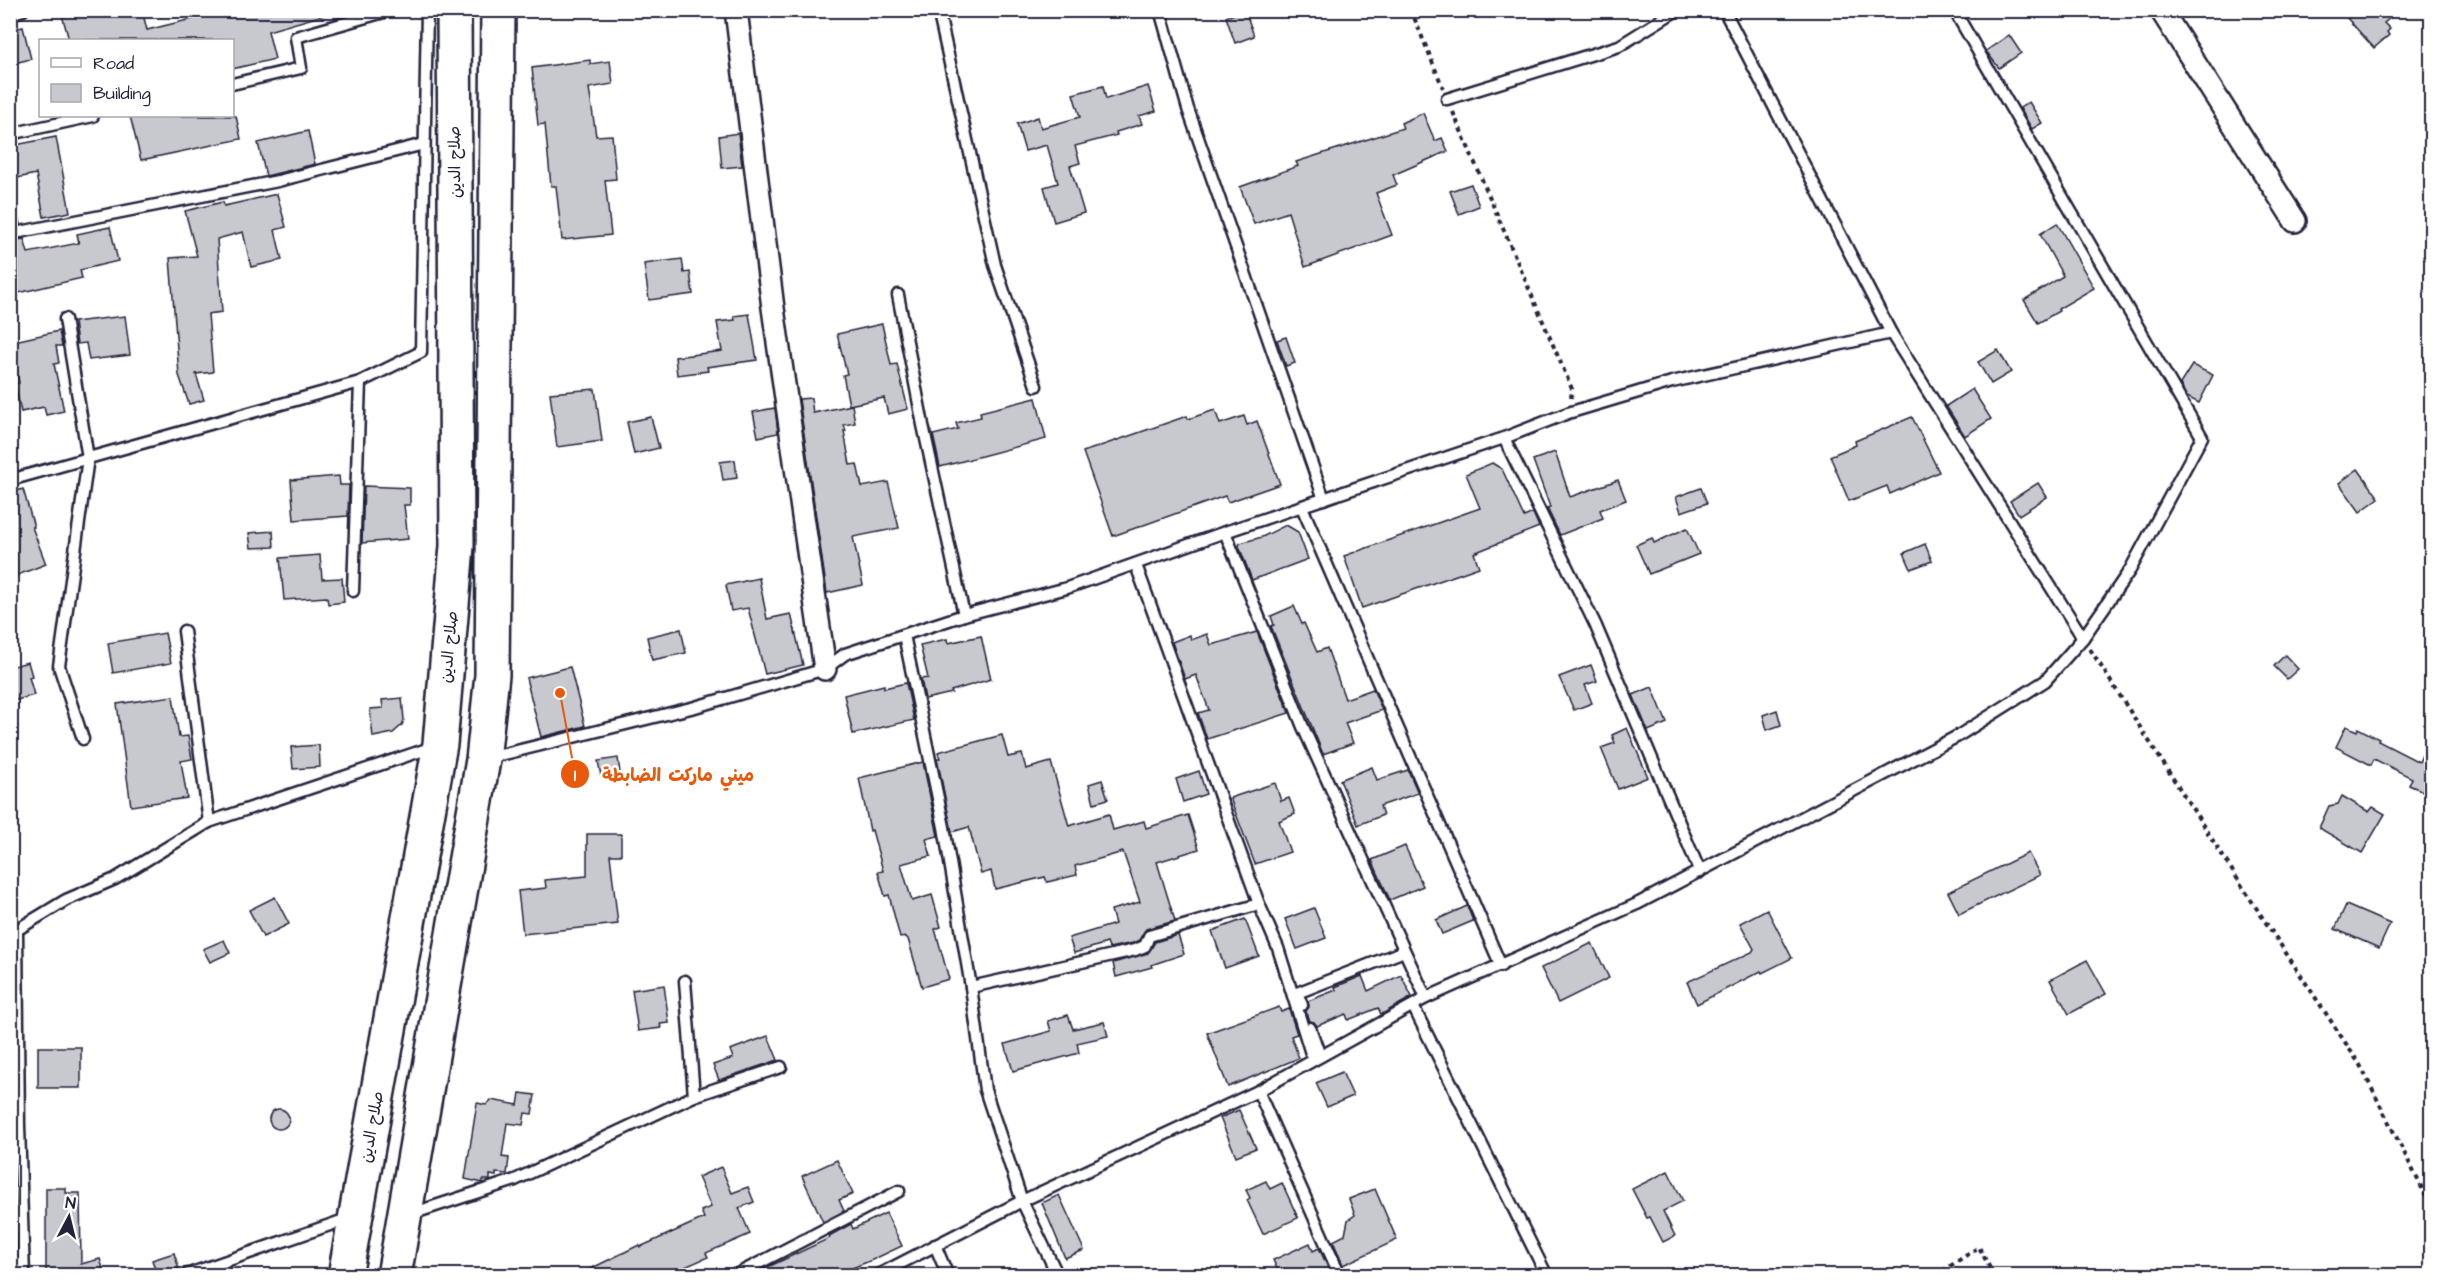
<svg xmlns="http://www.w3.org/2000/svg" width="2442" height="1286" font-family="'Architects Daughter','Playpen Sans Arabic',sans-serif">
<style>
.building{fill:#c8c8cf;stroke:#22223b;stroke-width:1.5}
.lines{fill:none;stroke-linecap:round;stroke-linejoin:round}
.service-casing{stroke:#22223b;stroke-width:15}
.minor-casing{stroke:#22223b;stroke-width:26}
.trunk-casing{stroke:#22223b;stroke-width:38}
.path{stroke:#22223b;stroke-width:4;stroke-dasharray:4.5 4.5;stroke-linecap:butt}
.service{stroke:#fff;stroke-width:10}
.minor{stroke:#fff;stroke-width:21}
.trunk{stroke:#fff;stroke-width:33}
.labels{text-anchor:middle;dominant-baseline:central;stroke-width:5;stroke-linejoin:round;paint-order:stroke}
.street-label{font-size:16px;fill:#22223b;stroke:#fff}
.leader{fill:none;stroke:#e8590c;stroke-width:2}
.callout-dot{fill:#e8590c;stroke:#fff;stroke-width:2}
.mark-label{font-size:18px;text-anchor:middle;font-weight:bold;fill:#fff}
.callout-label{font-size:18px;text-anchor:middle;font-weight:bold;fill:#e8590c;stroke:#fff;stroke-width:5;stroke-linejoin:round;paint-order:stroke}
</style>
<rect width="100%" height="100%" fill="#fff"/>
<filter id="ink" filterUnits="userSpaceOnUse"><feTurbulence type="fractalNoise" baseFrequency=".0167" numOctaves="2"/><feDisplacementMap in="SourceGraphic" scale="12" xChannelSelector="R" yChannelSelector="G"/><feConvolveMatrix kernelMatrix="1 2 1 2 8 2 1 2 1" color-interpolation-filters="sRGB"/></filter>
<g filter="url(#ink)">
<g class="building">
<path d="M78,10H142L147,30L196,18L194,10H324V15L268,31L275,59L232,69V40H69L62,15Z"/>
<path d="M1245,10L1254,36L1235,43L1226,17Z"/>
<path d="M2357,10H2400L2384,23L2390,29L2387,32L2389,35L2374,48L2347,18Z"/>
<path d="M23,27L31,59L10,64V30Z"/>
<path d="M2009,35L2021,53L1999,68L1986,51Z"/>
<path d="M590,60V64L610,61L613,84L589,88L596,136L612,135L616,179L605,180L611,235L562,240L556,186H551L545,124L538,125L532,68Z"/>
<path d="M1103,86L1106,99L1148,86L1156,111L1139,116L1142,124L1116,132L1117,135L1075,146L1080,163L1070,166L1084,213L1054,222L1044,187L1058,183L1047,145L1025,151L1017,124L1038,117L1041,128L1080,117L1073,94Z"/>
<path d="M2029,102L2042,123L2032,129L2020,108Z"/>
<path d="M1423,113L1435,141L1442,138L1448,151L1393,175L1397,185L1376,193L1392,235L1305,267L1288,212L1254,224L1240,187L1298,166L1296,162L1403,128L1401,123Z"/>
<path d="M130,116H236L241,139L141,160Z"/>
<path d="M308,131L315,164L266,176L258,143Z"/>
<path d="M738,133L742,166L722,168L719,136Z"/>
<path d="M56,137L70,212L44,217L36,174L17,178L10,146Z"/>
<path d="M1471,184L1479,206L1459,214L1450,191Z"/>
<path d="M277,194L286,227L275,230L282,260L251,267L243,232L217,239L222,312L208,314L213,372L196,374L204,400L189,404L179,375L170,258L197,256L185,211L223,202L224,206Z"/>
<path d="M15,206L20,224L10,226V207Z"/>
<path d="M2057,223L2094,288L2058,309L2059,311L2038,323L2024,300L2063,276L2040,234Z"/>
<path d="M110,227L118,261L80,270L82,278L10,295V241L24,239L28,253L79,243L77,234Z"/>
<path d="M682,259L684,273L690,272L693,294L649,300L644,264Z"/>
<path d="M749,314L757,360L707,367L708,371L677,375L675,357L722,351L717,322L735,320L734,316Z"/>
<path d="M125,316L130,355L89,360L86,343L77,344L74,322Z"/>
<path d="M882,324L891,365L897,364L908,409L888,414L884,398L849,405L843,375L847,374L837,334Z"/>
<path d="M59,331L62,346H56L59,363L54,364L64,411L46,415L44,407L21,412L15,384L19,383L10,342Z"/>
<path d="M1286,337L1295,363L1286,366L1277,340Z"/>
<path d="M1998,350L2011,372L1991,384L1978,362Z"/>
<path d="M2192,365L2213,375L2199,403L2187,397L2180,384Z"/>
<path d="M595,389L602,441L557,447L550,393Z"/>
<path d="M1972,389L1991,419L1965,436L1946,406Z"/>
<path d="M811,398L813,413L852,405L855,423L844,425L846,431H844L850,465L857,464L862,487L888,482L899,528L853,537L863,585L827,593L799,399Z"/>
<path d="M1036,398L1046,439L940,467L933,435L958,429L956,423L981,417L980,412Z"/>
<path d="M775,408L778,433L758,437L753,412Z"/>
<path d="M1215,410L1220,424L1244,416L1247,425L1257,421L1280,484L1228,502L1225,496L1113,536L1083,452L1187,416L1188,419Z"/>
<path d="M651,417L659,448L634,454L627,422Z"/>
<path d="M1912,417L1939,472L1890,494L1887,486L1849,501L1830,456L1856,445L1855,441Z"/>
<path d="M1555,452L1570,497L1618,480L1626,500L1600,510L1603,518L1560,535L1547,508L1550,507L1533,460Z"/>
<path d="M735,460L737,478L723,480L720,462Z"/>
<path d="M1492,463L1502,469L1524,517L1533,513L1539,527L1474,553L1479,567L1362,608L1344,556L1480,508L1466,474Z"/>
<path d="M2358,469L2379,498L2360,512L2339,483Z"/>
<path d="M339,476L340,485H349L348,516L294,520L291,480Z"/>
<path d="M2038,483L2047,497L2019,515L2010,501Z"/>
<path d="M364,486L410,488V505H404L408,539L362,543Z"/>
<path d="M1701,488L1707,503L1681,512L1676,497Z"/>
<path d="M23,489L34,527H32L46,564L10,578V493Z"/>
<path d="M1286,525L1298,532L1308,559L1252,580L1239,546L1240,543L1262,537Z"/>
<path d="M1687,528L1699,554L1649,574L1636,545L1652,538L1654,543Z"/>
<path d="M273,531L274,547L251,548L249,533Z"/>
<path d="M1925,544L1932,561L1911,569L1904,553Z"/>
<path d="M320,555L322,579L342,578L344,602L328,604L327,597L284,600L280,558Z"/>
<path d="M759,578L767,619L791,614L803,665L765,674L748,608L731,611L726,585Z"/>
<path d="M1294,606L1302,624L1304,623L1317,652L1327,648L1345,699L1373,689L1382,710L1345,723L1353,743L1323,754L1271,626L1274,625L1271,616Z"/>
<path d="M681,629L686,653L652,660L647,637Z"/>
<path d="M1257,632L1289,713L1207,739L1198,713L1209,710L1196,675L1185,679L1172,642L1190,635L1191,640L1207,634L1211,645Z"/>
<path d="M165,633L171,663L113,673L108,643Z"/>
<path d="M981,636L991,679L951,691L952,693L925,699L921,679L928,678L920,645L947,639L948,643Z"/>
<path d="M2285,655L2298,669L2287,679L2274,666Z"/>
<path d="M28,662L32,676L29,677L34,695L10,702V667Z"/>
<path d="M1591,665L1597,681L1585,685L1592,703L1574,710L1559,677Z"/>
<path d="M570,667L585,726L541,737L526,678Z"/>
<path d="M906,683L914,720L853,734L844,695L884,685V688Z"/>
<path d="M1652,687L1667,723L1648,731L1633,695Z"/>
<path d="M173,696L179,737L188,736L192,759L181,761L187,798L131,806L117,704Z"/>
<path d="M402,698L404,720L402,725L393,733L373,737L370,709L383,708L382,700Z"/>
<path d="M1777,710L1781,725L1767,730L1763,715Z"/>
<path d="M2346,726L2357,731L2358,728L2379,739L2378,741L2419,762L2432,733V795L2409,785L2412,778L2374,759L2371,765L2336,747Z"/>
<path d="M1627,728L1648,777L1618,789L1601,748L1615,743L1612,735Z"/>
<path d="M1002,735L1008,757L1022,754L1026,769L1051,762L1069,826L1109,814L1113,830L1144,821L1146,828L1188,815L1199,849L1157,862L1175,921L1146,929L1139,940L1133,943L1109,948L1107,943L1074,953L1069,938L1115,924L1111,910L1140,902L1123,852L1075,866L1077,875L1047,882L1045,877L995,889L991,871L981,874L969,827L952,832L937,758H940L938,752Z"/>
<path d="M319,745L320,767L293,769L291,747Z"/>
<path d="M618,758L620,773L601,776L598,761Z"/>
<path d="M923,762L938,836L926,839L931,856L901,864L912,901L932,895L941,927L935,929L949,979L922,987L908,939L906,937L900,938L889,895L885,896L878,872L883,871L872,830L870,831L859,778Z"/>
<path d="M1372,767L1377,780L1408,770L1418,793L1380,806L1383,815L1358,825L1340,780Z"/>
<path d="M1199,771L1206,794L1183,802L1176,779Z"/>
<path d="M1102,780L1108,799L1094,803L1089,784Z"/>
<path d="M1275,783L1281,801L1289,798L1295,814L1279,821L1290,852L1255,864L1230,798Z"/>
<path d="M2342,796L2369,812L2373,807L2385,814L2362,853L2319,828L2329,806L2338,804Z"/>
<path d="M587,834H621V855H610L618,924L523,934L518,891L546,888L545,880L587,876Z"/>
<path d="M1405,846L1423,886L1390,900L1372,860Z"/>
<path d="M2028,853L2040,875L1959,914L1948,892Z"/>
<path d="M275,897L289,924L263,937L249,910Z"/>
<path d="M2346,905L2390,924L2379,948L2335,929Z"/>
<path d="M1467,906L1473,921L1442,934L1436,920Z"/>
<path d="M1314,908L1326,938L1297,949L1285,919Z"/>
<path d="M1767,909L1792,958L1762,973L1761,971L1697,1004L1687,982L1752,952L1754,949L1740,923Z"/>
<path d="M1245,919L1259,956L1225,968L1212,931Z"/>
<path d="M1178,935L1184,954L1151,965L1152,967L1116,977L1113,963L1148,953L1155,942Z"/>
<path d="M224,940L230,953L210,962L203,949Z"/>
<path d="M1592,943L1609,978L1558,1003L1541,968Z"/>
<path d="M2087,960L2106,994L2069,1014L2050,980Z"/>
<path d="M1401,975L1412,997L1384,1013L1381,1014L1378,1008L1348,1020L1346,1014L1317,1026L1314,1022L1309,1021L1306,1011L1309,1007L1308,1001L1336,990L1335,987L1362,976L1368,991Z"/>
<path d="M664,985L669,1023L660,1024L661,1028L638,1031L632,990Z"/>
<path d="M1279,1007L1281,1012L1289,1009L1297,1034L1291,1036L1299,1058L1228,1087L1207,1033Z"/>
<path d="M1068,1015L1073,1029L1104,1022L1108,1036L1077,1043L1079,1053L1013,1071L1005,1044L1051,1031L1048,1021Z"/>
<path d="M768,1036L778,1060L719,1080L713,1065L733,1058L730,1050Z"/>
<rect x="38" y="1047" width="43" height="41"/>
<path d="M1342,1072L1353,1096L1327,1107L1316,1083Z"/>
<path d="M520,1093L535,1095L532,1114L525,1113L523,1125L507,1123L502,1157L509,1158L507,1174L496,1173V1176L490,1175V1180H483V1183L465,1179L477,1103L486,1105L491,1100L518,1105Z"/>
<circle cx="279" cy="1119" r="10"/>
<path d="M1239,1110L1256,1148L1236,1156L1220,1118Z"/>
<path d="M837,1160L853,1194L839,1200L844,1211L823,1222L802,1176Z"/>
<path d="M721,1167L732,1193L748,1187L754,1202L739,1208L750,1234L706,1253L708,1257L667,1275H578L639,1245L640,1247L704,1218L701,1211L711,1207L698,1177Z"/>
<path d="M1668,1171L1683,1201L1663,1211L1675,1236L1663,1242L1650,1217L1647,1218L1632,1189Z"/>
<path d="M1266,1181L1270,1189L1282,1183L1298,1218L1263,1234L1247,1200L1250,1198L1246,1190Z"/>
<path d="M46,1188H66V1193H80L81,1264L100,1259L105,1275H46Z"/>
<path d="M1375,1189L1397,1240L1343,1265L1333,1241L1345,1235L1348,1220L1355,1215L1349,1199Z"/>
<path d="M1059,1195L1084,1250L1065,1258L1042,1203Z"/>
<path d="M886,1213L902,1246L872,1260L835,1275H751L830,1238L829,1236L851,1224L853,1229Z"/>
<path d="M1310,1243L1313,1251L1319,1248L1330,1272L1322,1275H1280L1273,1260Z"/>
<path d="M174,1253L179,1269L157,1275L152,1260Z"/>
</g>
<g class="lines">
<defs>
<g id="service">
<path d="M938,10L995,265L1036,386"/>
<path d="M1160,10L1188,109L1324,499"/>
<path d="M1724,10L1891,333L2083,638"/>
<path d="M10,14L23,10"/>
<path d="M232,84L301,68L296,37L391,10"/>
<path d="M1447,99L1619,46L1677,10"/>
<path d="M10,134L93,116"/>
<path d="M10,234L278,181L424,144"/>
<path d="M898,295L923,425L964,615"/>
<path d="M65,319L88,458L59,666L83,739"/>
<path d="M1504,438L1595,624L1700,872"/>
<path d="M10,480L360,382L421,352L427,10"/>
<path d="M1302,507L1501,966"/>
<path d="M1225,532L1303,727L1426,998"/>
<path d="M1136,565L1259,904L1278,948L1313,1060"/>
<path d="M353,591L360,382"/>
<path d="M184,631L209,822"/>
<path d="M904,635L944,827L971,987L985,1090L1022,1201L1058,1276"/>
<path d="M488,758L695,707L825,669L845,654L964,615L1067,588L1225,532L1504,438L1568,413L1672,382L1891,333"/>
<path d="M17,931L19,1126L24,1276"/>
<path d="M10,934L66,900L115,879L209,822L433,747"/>
<path d="M685,981L694,1096"/>
<path d="M971,987L1135,950L1145,946L1149,936L1259,904"/>
<path d="M1302,1005L1297,993L1404,951"/>
<path d="M1413,1006L1547,1276"/>
<path d="M1310,1028L1320,1056"/>
<path d="M1258,1091L1340,1276"/>
<path d="M408,1215L515,1180L694,1096L781,1067"/>
<path d="M935,1245L948,1276"/>
<path d="M183,1276L350,1218"/>
<path d="M734,1276L899,1191"/>
<path d="M876,1276L1022,1201L1258,1091L1426,998L1637,904L1958,736L2045,681L2083,638L2130,570L2202,437L1954,10"/>
</g>
<g id="minor">
<path d="M736,10L773,308L825,669"/>
<path d="M2161,10L2295,221"/>
</g>
<g id="trunk">
<path d="M345,1276L440,744L457,546L454,10"/>
<path d="M394,1276L483,760L492,675L498,10"/>
</g>
</defs>
<use href="#service" class="service-casing"/>
<use href="#minor" class="minor-casing"/>
<use href="#trunk" class="trunk-casing"/>
<g class="path">
<path d="M1411,10L1443,88"/>
<path d="M1453,112L1572,389L1571,398"/>
<path d="M2090,649L2251,900L2360,1065L2432,1208"/>
<path d="M1935,1276L1979,1247L1994,1276"/>
</g>
<use href="#service" class="service"/>
<use href="#minor" class="minor"/>
<use href="#trunk" class="trunk"/>
</g>
</g>
<g class="labels">
<g class="street-label">
<text transform="translate(455 162) rotate(-91)">صلاح الدين</text>
<text transform="translate(449 647) rotate(-85)">صلاح الدين</text>
<text transform="translate(372 1127) rotate(-80)">صلاح الدين</text>
</g>
</g>
<path class="leader" d="M560 693L575 774"/>
<g class="callout-dot">
<circle cx="560" cy="693" r="6"/>
<circle cx="575" cy="774" r="15"/>
</g>
<g class="mark-label">
<text x="575" y="781">1</text>
</g>
<g class="callout-label">
<text x="678" y="781">ميني ماركت الضابطة</text>
</g>
<rect width="2442" height="1286" fill="none" stroke="#fff" stroke-width="36"/>
<rect x="18" y="18" width="2406" height="1250" fill="none" stroke="#22223b" stroke-width="2" filter="url(#ink)"/>
<rect x="39" y="39" width="195" height="78" fill="#ffffff" stroke="#a7a7b1" stroke-width="1.5"/>
<rect x="51" y="58" width="30" height="9" fill="#ffffff" stroke="#a7a7b1" stroke-width="1.5"/>
<text x="93" y="69" font-size="18" fill="#22223b">Road</text>
<rect x="51" y="84" width="30" height="18" fill="#c8c8cf" stroke="#a7a7b1" stroke-width="1.5"/>
<text x="93" y="99" font-size="18" fill="#22223b">Building</text>
<g transform="translate(69 1217) rotate(7)" stroke="#ffffff" stroke-width="4.5" paint-order="stroke">
<path d="M0-4.5L10 22L0 15L-10 22Z" fill="#22223b"/>
<text y="-9" font-size="16" font-weight="bold" text-anchor="middle" fill="#22223b">N</text>
</g>
</svg>
